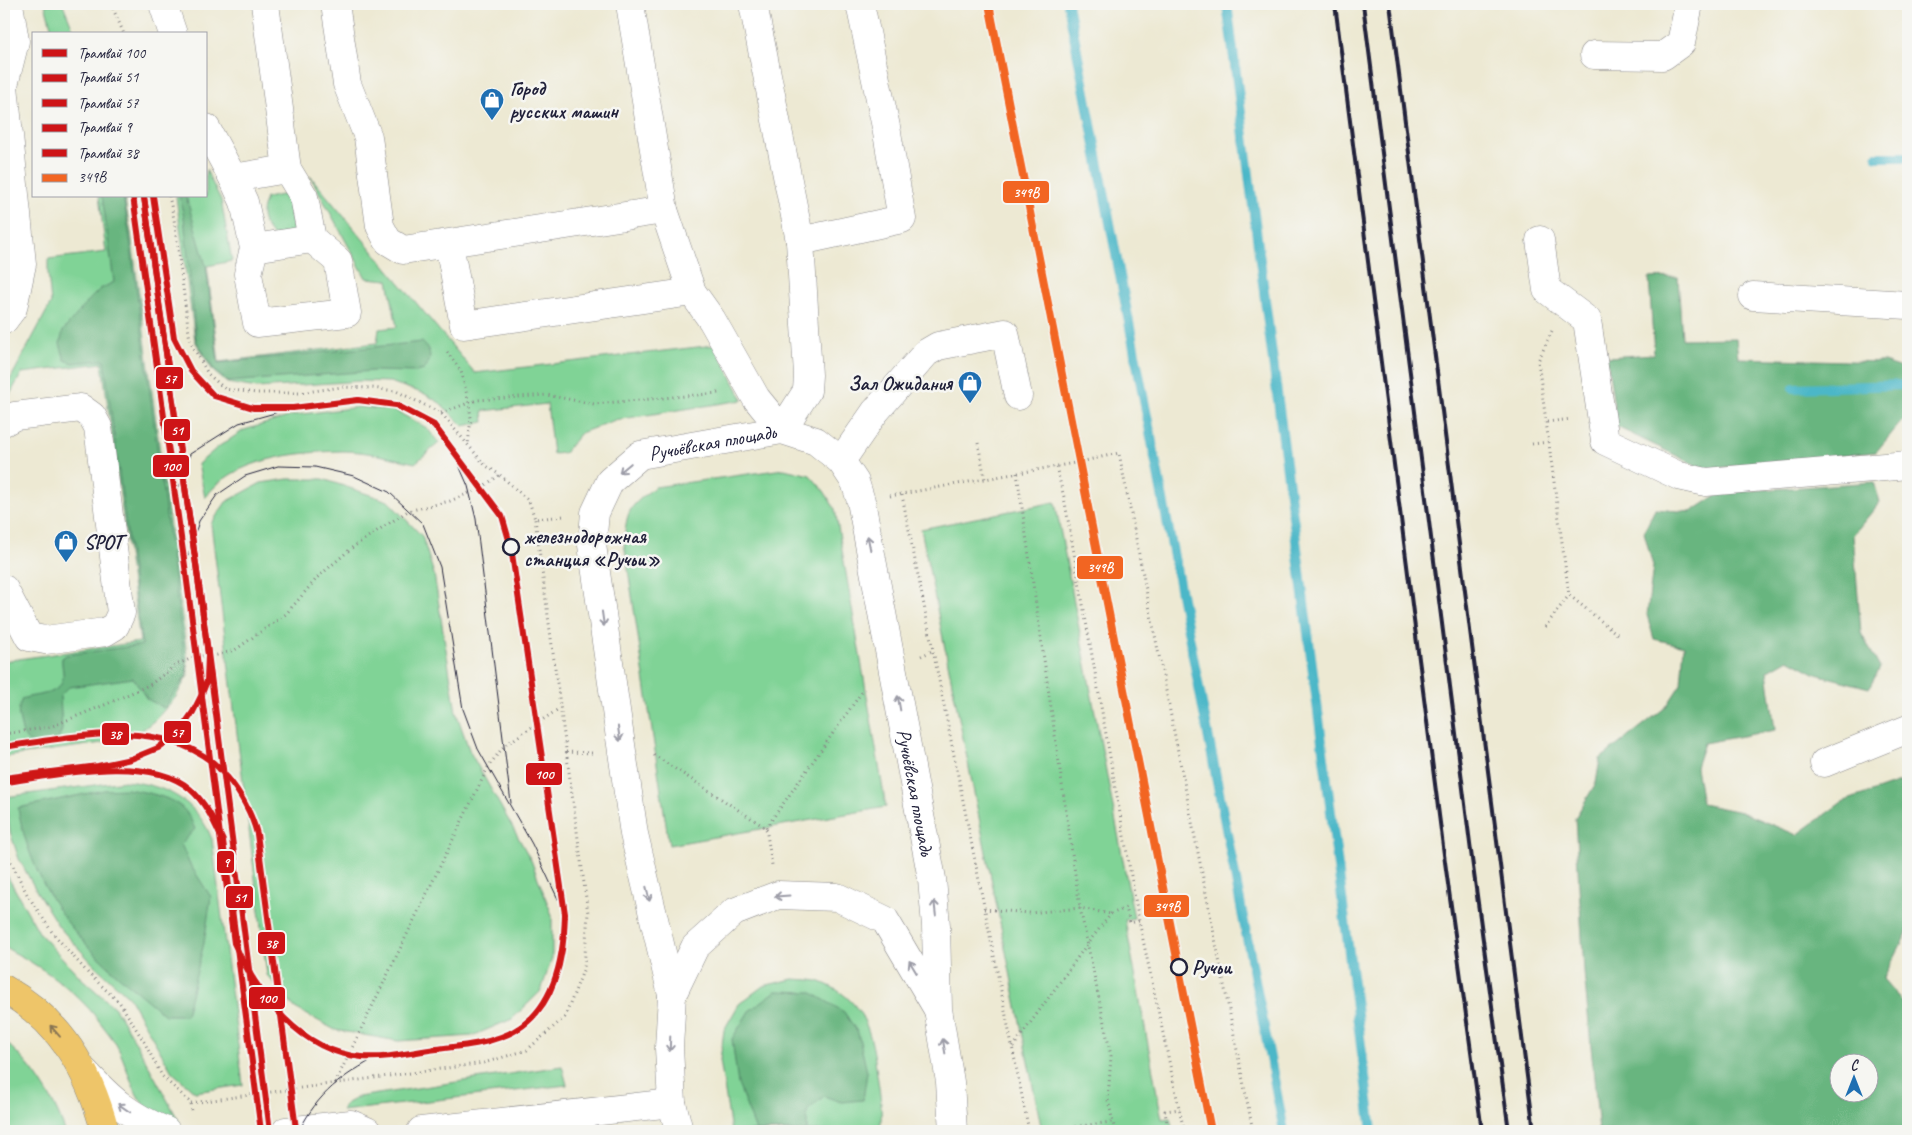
<svg xmlns="http://www.w3.org/2000/svg" width="1912" height="1135" font-family="Caveat,sans-serif">
<style>
.green{fill:#80d396;stroke:#517a68}
.forest{fill:#68b57f;stroke:#456c5d;fill-rule:evenodd}
.lines{fill:none;stroke-linecap:round;stroke-linejoin:round}
.stream{stroke:#4cb7c8;stroke-width:10}
.minor-casing{stroke:#888687;stroke-width:29}
.major-casing{stroke:#888687;stroke-width:29}
.path{stroke:#888687;stroke-width:3;stroke-dasharray:1 4;stroke-linecap:butt}
.minor{stroke:#fff;stroke-width:28}
.major{stroke:#eec569;stroke-width:28}
.tram{stroke:#22223b;stroke-width:1}
.rail{stroke:#22223b;stroke-width:4}
.rail-1-casing{stroke:#f6f6f2;stroke-width:11}
.rail-1{stroke:#f26522;stroke-width:8}
.tram-1-casing{stroke:#f6f6f2;stroke-width:10}
.tram-2-casing{stroke:#f6f6f2;stroke-width:10}
.tram-3-casing{stroke:#f6f6f2;stroke-width:10}
.tram-4-casing{stroke:#f6f6f2;stroke-width:10}
.tram-5-casing{stroke:#f6f6f2;stroke-width:10}
.tram-1{stroke:#ce1417;stroke-width:6}
.tram-2{stroke:#ce1417;stroke-width:6}
.tram-3{stroke:#ce1417;stroke-width:6}
.tram-4{stroke:#ce1417;stroke-width:6}
.tram-5{stroke:#ce1417;stroke-width:6}
.oneway{stroke:#9c9ca7}
.oneway2{stroke:#887452}
.stop-dot{fill:#f6f6f2;stroke:#22223b;stroke-width:2.5}
.labels{text-anchor:middle;dominant-baseline:central;stroke-width:5;stroke-linejoin:round;paint-order:stroke}
.poi-label{font-size:20px;font-weight:bold;fill:#22223b;stroke:#f6f6f2;text-anchor:start}
.street-label{font-size:20px;fill:#22223b;stroke:#f6f6f2}
.stop-label{font-size:20px;font-weight:bold;fill:#22223b;stroke:#f6f6f2;text-anchor:start}
.line-badge{stroke:#f6f6f2;stroke-width:2}
.badge-label{font-size:14px;text-anchor:middle;font-weight:bold;fill:#fff}
</style>
<rect width="100%" height="100%" fill="#f6f6f2"/>
<filter id="ink" filterUnits="userSpaceOnUse"><feTurbulence type="fractalNoise" baseFrequency=".02" numOctaves="2"/><feDisplacementMap in="SourceGraphic" scale="10" xChannelSelector="R" yChannelSelector="G"/><feConvolveMatrix kernelMatrix="1 2 1 2 8 2 1 2 1" color-interpolation-filters="sRGB"/></filter>
<filter id="wash" filterUnits="userSpaceOnUse"><feTurbulence type="fractalNoise" baseFrequency=".0096" numOctaves="4" result="noise"/><feDisplacementMap in="SourceGraphic" scale="20" xChannelSelector="R" yChannelSelector="G"/><feGaussianBlur stdDeviation="1.12" result="paint"/><feColorMatrix in="noise" values="0 0 0 0 0 0 0 0 0 0 0 0 0 0 0 0 0 1.4 0 .05"/><feComposite in="paint" operator="in"/></filter>
<g filter="url(#wash)">
<rect width="100%" height="100%" fill="#ede9d3"/>
<g class="green">
<path d="M45,4H63L75,34H53Z"/>
<path d="M206,170L221,200L232,261L207,266L219,362L377,343L379,329L397,327L388,280L366,278L310,176L475,373L715,345L743,400L615,420L581,433L564,453L553,454L547,404L483,411L484,422L463,426L440,403L425,394L390,382L361,381L257,388L227,383L213,371L195,341L176,196H206Z"/>
<path d="M287,194L294,233L273,236C261,221 259,216 266,198Z"/>
<path d="M99,196H124L131,233L187,656L188,675L175,698L155,720L141,731L102,743L4,757V661L140,642L102,363L22,373L4,405V391L51,303L48,273V259L106,252Z"/>
<path d="M359,407L394,410L427,428L439,443L415,463C392,458 367,451 343,451C297,452 233,458 205,498L198,464L218,447L244,430L295,415Z"/>
<path d="M784,469L810,475L824,491L835,509L886,807L669,845L624,542C627,509 628,508 655,487Z"/>
<path d="M288,479H323L388,501L422,536L434,574L456,712L470,752L531,860L552,915V958L541,991L512,1019L472,1036L398,1041L335,1030L295,1008L267,975L211,524L226,502L261,483Z"/>
<path d="M1055,502L1134,918L1125,920L1159,1104L1162,1119L1170,1118L1173,1131H1042L921,529Z"/>
<path d="M125,781C166,785 196,800 212,839L243,1085L195,1092L172,1072L129,997L94,965L59,927L37,892L19,859L10,832L5,797Z"/>
<path d="M4,870L40,934L81,978L115,1008L135,1041L180,1123C132,1116 135,1081 117,1046C112,1037 105,1029 99,1021C74,988 40,966 4,947Z"/>
<path d="M793,979C802,980 815,979 823,983C865,1000 872,1034 877,1074C880,1094 883,1111 880,1131H731L720,1060L724,1030L739,1004L763,986Z"/>
<path d="M4,1041C31,1063 54,1098 65,1131H4Z"/>
<path d="M562,1066L567,1085L342,1111L345,1104L358,1097Z"/>
</g>
<g class="forest">
<path d="M102,196H123L129,232L187,675L164,708L147,699L133,678L69,687L60,696L62,730L58,740C40,747 25,749 21,726C18,714 17,711 22,699C34,694 57,696 62,682C65,674 61,666 62,658L66,655L142,645L104,360L73,363L65,360L60,344L63,331L90,299L100,289L114,282Z"/>
<path d="M179,196H186L206,266L218,363L422,342C432,351 432,359 424,370L416,372L373,371L228,382L214,370L196,340L184,218Z"/>
<path d="M1678,277L1682,339L1736,338L1738,358L1884,362L1908,370V414L1876,452L1704,469L1617,427L1607,357L1654,354L1649,278Z"/>
<path d="M1874,482L1880,502L1853,535L1861,633L1880,668L1869,688L1816,674L1788,659L1767,671L1775,730L1704,743L1696,767L1702,804L1741,812L1797,835L1842,802L1902,781L1908,785V931L1883,979L1908,1008V1131H1599L1584,972L1575,818L1596,783L1600,759L1666,707L1681,684L1684,646L1654,639L1647,615L1653,566L1644,532L1655,509L1691,512L1720,493ZM1840,1062H1870V1092H1840Z"/>
<path d="M127,789C145,792 178,797 188,815C191,819 193,825 195,829L181,844L189,863L211,897L204,943L186,1015H165C131,987 95,958 68,923C43,890 25,849 18,808L104,790Z"/>
<path d="M776,991L811,992L844,1012L858,1033L867,1072L863,1100L841,1102L824,1096L807,1111V1131H756L738,1084L732,1039L749,1011Z"/>
</g>
<g class="lines">
<g class="stream">
<path d="M1068,4L1284,1131"/>
<path d="M1227,4L1372,1131"/>
<path d="M1877,157H1908"/>
<path d="M1794,388L1908,385"/>
</g>
</g>
</g>
<g filter="url(#ink)">
<g class="lines">
<defs>
<g id="minor">
<path d="M163,4L173,34"/>
<path d="M335,4L347,84L368,137L380,226L388,241L403,250L664,210"/>
<path d="M630,4L664,210L692,292L712,320L756,398L782,430L807,391L808,375L800,241L753,4"/>
<path d="M1594,55L1663,56L1681,43L1689,4"/>
<path d="M4,85L15,41L9,4"/>
<path d="M4,86L22,264L13,308L4,320"/>
<path d="M206,128L233,178L287,169L265,4"/>
<path d="M233,178L244,202L254,248L248,274L257,323L347,313L338,261L312,239L304,197L287,169"/>
<path d="M1540,240L1547,290L1587,320L1605,441L1679,476L1706,482L1908,465"/>
<path d="M800,241L902,219L886,127L860,4"/>
<path d="M449,244L464,325L692,292"/>
<path d="M254,248L312,239"/>
<path d="M1753,296L1908,305"/>
<path d="M4,422L15,416L81,408L92,416L98,427L121,613L115,626L105,632L45,640L29,637L4,589"/>
<path d="M841,461L875,412L926,353L938,346L1005,333L1018,396"/>
<path d="M1824,763L1908,729"/>
<path d="M672,995L695,947L734,912L778,895L837,897L885,920L937,1008"/>
<path d="M84,1071C112,1101 128,1115 166,1131"/>
<path d="M286,1131L351,1124L367,1131"/>
<path d="M421,1131L672,1103"/>
<path id="s1" d="M679,1131L672,1103L669,1048L672,995L634,834L592,545L595,513L610,481L640,455L782,430L816,441L841,461L855,482L861,501L932,879L936,926L938,1009L950,1082L953,1131"/>
</g>
<path id="major" d="M4,989C61,1021 89,1070 105,1131"/>
</defs>
<use href="#minor" class="minor-casing"/>
<use href="#major" class="major-casing"/>
<g class="path">
<path d="M111,4L124,34"/>
<path d="M169,196L174,219L190,341L208,374L225,389L256,393H299L342,387L372,388L396,391L441,413L485,465L500,475L529,501L535,519L564,516"/>
<path d="M1552,331L1538,361L1569,595L1617,634"/>
<path d="M447,352L461,371L469,403L471,418L468,445"/>
<path d="M441,413L477,400L547,395L594,404L719,393"/>
<path d="M1547,422L1571,419"/>
<path d="M978,443L985,479"/>
<path d="M1532,444L1549,442"/>
<path d="M1056,467L1064,497L1139,921L1184,1131"/>
<path d="M1017,473L1080,908L1111,1056L1108,1100L1115,1131"/>
<path d="M902,495L1029,1131"/>
<path d="M890,496L1080,462L1119,453L1253,1131"/>
<path d="M1545,627L1569,595"/>
<path d="M921,656L932,651"/>
<path d="M4,734L50,727L107,704L151,684L176,665L197,656L217,655L235,650L286,614L318,577L353,547L380,529L408,511L450,501L469,493L482,487L500,475"/>
<path d="M566,752L593,753"/>
<path d="M654,755L766,828L772,865"/>
<path d="M766,828L864,689"/>
<path d="M4,843L11,862L27,894L52,932L88,973L120,1003L143,1040L162,1076L191,1103L192,1113"/>
<path d="M984,909L1030,913L1080,908L1111,914"/>
<path d="M1013,1047L1088,943L1111,914L1126,908L1130,923L1139,921"/>
<path d="M335,1083L488,767L504,746L560,708"/>
<path d="M191,1103L484,1063L527,1050L565,1017L584,968L588,913L535,519"/>
<path d="M1041,1131L1112,1122"/>
<path d="M1168,1131L1165,1111L1180,1109"/>
</g>
<use href="#minor" class="minor"/>
<use href="#major" class="major"/>
<g class="tram">
<path d="M451,447L468,486L476,519L511,803"/>
<path d="M176,495L190,454L239,423L293,408"/>
<path d="M185,566L199,521L217,495L245,476L278,466L315,467L354,476L389,492L423,524L440,567L463,709L478,749L532,844L565,914"/>
<path d="M299,1131C318,1093 342,1076 379,1056"/>
</g>
<g class="rail">
<path d="M1335,4L1445,862L1482,1131"/>
<path d="M1363,4L1472,859L1509,1131"/>
<path d="M1390,4L1534,1131"/>
</g>
<defs>
<path id="rail-1" d="M989,4L1211,1131"/>
</defs>
<use href="#rail-1" class="rail-1-casing"/>
<use href="#rail-1" class="rail-1"/>
<defs>
<path id="tram-1" d="M133,196L185,566L234,943C257,994 300,1052 362,1057C387,1059 412,1052 437,1049C459,1046 480,1045 501,1037C552,1019 564,962 565,914L511,547L502,516L434,425L396,405L358,400L293,408H253L214,396L191,371L174,338L153,196"/>
<path id="tram-2" d="M144,197L202,607L270,1131"/>
<path id="tram-3" d="M4,778L98,766L131,759L158,748L170,739L182,728L193,712L201,696L207,681L208,655L202,607L144,197"/>
<path id="tram-4" d="M7,782C56,775 149,754 190,789C207,804 214,822 223,841L261,1131"/>
<path id="tram-5" d="M4,747C69,738 153,717 211,761C217,765 222,772 227,777C240,792 252,814 257,834L296,1129"/>
</defs>
<use href="#tram-1" class="tram-1-casing"/>
<use href="#tram-2" class="tram-2-casing"/>
<use href="#tram-3" class="tram-3-casing"/>
<use href="#tram-4" class="tram-4-casing"/>
<use href="#tram-5" class="tram-5-casing"/>
<use href="#tram-1" class="tram-1"/>
<use href="#tram-2" class="tram-2"/>
<use href="#tram-3" class="tram-3"/>
<use href="#tram-4" class="tram-4"/>
<use href="#tram-5" class="tram-5"/>
</g>
<defs><path id="oneway-shaft" d="M-6 0H5M1.5-3L5.5 0L1.5 3" fill="none" stroke-width="1.6" stroke-linecap="round" stroke-linejoin="round" transform="scale(1.25)"/></defs>
<g class="oneway">
<use href="#oneway-shaft" transform="translate(625 468) rotate(140)"/>
<use href="#oneway-shaft" transform="translate(869 543) rotate(-101)"/>
<use href="#oneway-shaft" transform="translate(603 619) rotate(82)"/>
<use href="#oneway-shaft" transform="translate(899 703) rotate(-100)"/>
<use href="#oneway-shaft" transform="translate(619 734) rotate(82)"/>
<use href="#oneway-shaft" transform="translate(648 894) rotate(77)"/>
<use href="#oneway-shaft" transform="translate(782 896) rotate(176)"/>
<use href="#oneway-shaft" transform="translate(935 908) rotate(-96)"/>
<use href="#oneway-shaft" transform="translate(913 967) rotate(-121)"/>
<use href="#oneway-shaft" transform="translate(670 1044) rotate(92)"/>
<use href="#oneway-shaft" transform="translate(944 1046) rotate(-100)"/>
<use href="#oneway-shaft" transform="translate(124 1108) rotate(-145)"/>
</g>
<use class="oneway2" href="#oneway-shaft" transform="translate(55 1031) rotate(-131)"/>
</g>
<defs>
<symbol id="shop-pin" viewBox="-11 -11 22 30"><path d="M0 17L-7.5 6A9.5 9.5 0 1 1 7.5 6Z" fill="#1f6fb2" stroke="#f6f6f2"/><path d="M-5-2.5h2.3a2.7 3.5 0 0 1 5.4 0H5L5.5 6h-11ZM-1.5-2.5h3a1.5 2.3 0 0 0-3 0Z" fill="#fff"/></symbol>
</defs>
<g fill-rule="evenodd">
<use href="#shop-pin" x="478" y="86" width="28" height="38"/>
<use href="#shop-pin" x="956" y="369" width="28" height="38"/>
<use href="#shop-pin" x="52" y="528" width="28" height="38"/>
</g>
<g class="stop-dot">
<circle cx="511" cy="547" r="8"/>
<circle cx="1179" cy="967" r="8"/>
</g>
<g class="labels">
<g class="poi-label">
<text x="510" y="88">Город<tspan x="510" dy="23">русских машин</tspan></text>
<text x="952" y="383" text-anchor="end">Зал Ожидания</text>
<text x="84" y="542">SPOT</text>
</g>
<g class="street-label">
<text stroke="none"><textPath href="#s1" startOffset="775">Ручьёвская площадь</textPath></text>
<text stroke="none"><textPath href="#s1" startOffset="1255">Ручьёвская площадь</textPath></text>
</g>
<g class="stop-label">
<text x="524" y="536">железнодорожная<tspan x="524" dy="23">станция «Ручьи»</tspan></text>
<text x="1192" y="967">Ручьи</text>
</g>
</g>
<g class="line-badge">
<rect x="1002" y="180" width="48" height="24" rx="5" fill="#f26522"/>
<rect x="155" y="366" width="29" height="24" rx="5" fill="#ce1417"/>
<rect x="163" y="418" width="28" height="24" rx="5" fill="#ce1417"/>
<rect x="152" y="454" width="38" height="24" rx="5" fill="#ce1417"/>
<rect x="1076" y="555" width="48" height="25" rx="5" fill="#f26522"/>
<rect x="163" y="720" width="29" height="24" rx="5" fill="#ce1417"/>
<rect x="101" y="722" width="29" height="24" rx="5" fill="#ce1417"/>
<rect x="525" y="762" width="38" height="24" rx="5" fill="#ce1417"/>
<rect x="216" y="850" width="19" height="24" rx="5" fill="#ce1417"/>
<rect x="225" y="885" width="29" height="24" rx="5" fill="#ce1417"/>
<rect x="1143" y="894" width="47" height="24" rx="5" fill="#f26522"/>
<rect x="257" y="931" width="29" height="24" rx="5" fill="#ce1417"/>
<rect x="248" y="986" width="38" height="24" rx="5" fill="#ce1417"/>
</g>
<g class="badge-label">
<text x="1026" y="197">349В</text>
<text x="170" y="383">57</text>
<text x="177" y="435">51</text>
<text x="171" y="471">100</text>
<text x="1100" y="572">349В</text>
<text x="177" y="737">57</text>
<text x="115" y="739">38</text>
<text x="544" y="779">100</text>
<text x="226" y="867">9</text>
<text x="240" y="902">51</text>
<text x="1167" y="911">349В</text>
<text x="271" y="948">38</text>
<text x="267" y="1003">100</text>
</g>
<rect width="1912" height="1135" fill="none" stroke="#f6f6f2" stroke-width="20"/>
<rect x="32" y="32" width="175" height="165" fill="#f6f6f2" stroke="#a1a1a9"/>
<rect x="42" y="49" width="25" height="8" fill="#ce1417" stroke="#a1a1a9"/>
<text x="78" y="58" font-size="15" fill="#22223b">Трамвай 100</text>
<rect x="42" y="74" width="25" height="8" fill="#ce1417" stroke="#a1a1a9"/>
<text x="78" y="82" font-size="15" fill="#22223b">Трамвай 51</text>
<rect x="42" y="99" width="25" height="8" fill="#ce1417" stroke="#a1a1a9"/>
<text x="78" y="108" font-size="15" fill="#22223b">Трамвай 57</text>
<rect x="42" y="124" width="25" height="8" fill="#ce1417" stroke="#a1a1a9"/>
<text x="78" y="132" font-size="15" fill="#22223b">Трамвай 9</text>
<rect x="42" y="149" width="25" height="8" fill="#ce1417" stroke="#a1a1a9"/>
<text x="78" y="158" font-size="15" fill="#22223b">Трамвай 38</text>
<rect x="42" y="174" width="25" height="8" fill="#f26522" stroke="#a1a1a9"/>
<text x="78" y="182" font-size="15" fill="#22223b">349В</text>
<g transform="translate(1854 1078)"><circle r="24" fill="#f6f6f2" stroke="#a1a1a9"/>
<path d="M0-4L9 19L0 12L-9 19Z" fill="#1f6fb2"/>
<text y="-8" font-size="14" font-weight="bold" text-anchor="middle" fill="#22223b">С</text>
</g>
</svg>
